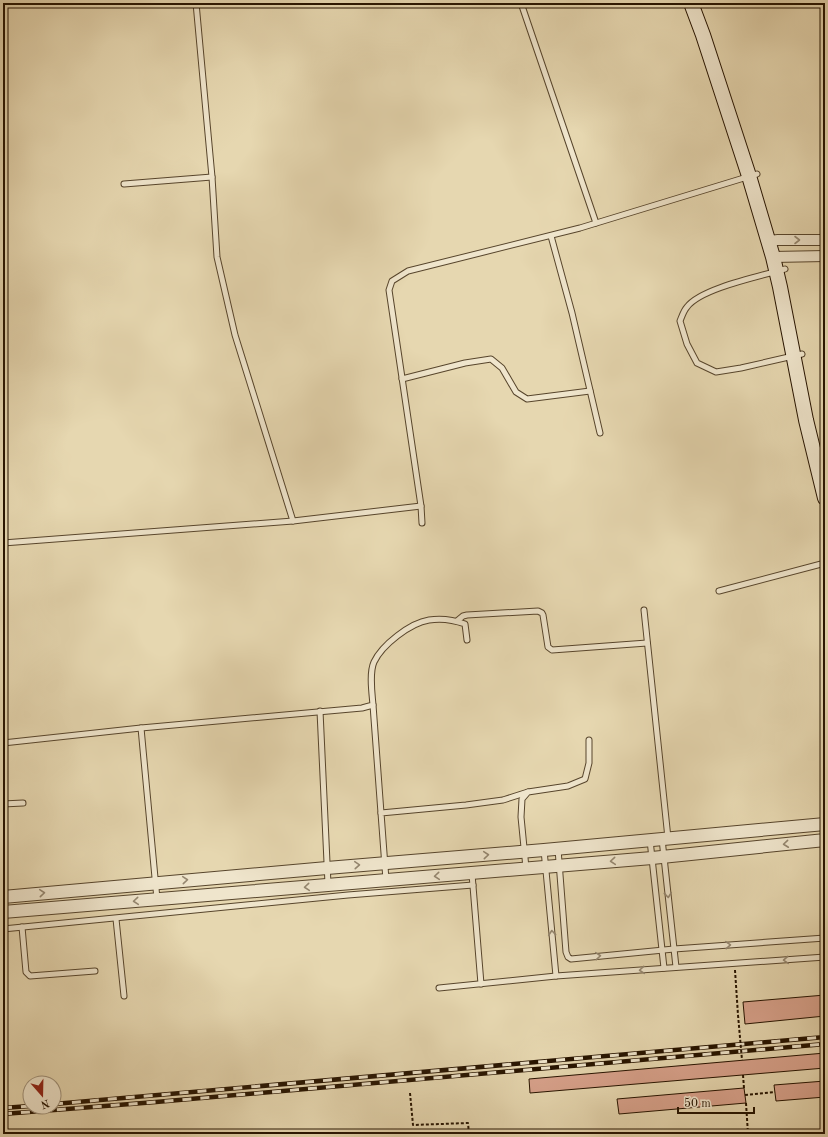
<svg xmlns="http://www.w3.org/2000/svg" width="828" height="1137" font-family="'Old Standard TT',serif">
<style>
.building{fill:#d8a28c;stroke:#271400}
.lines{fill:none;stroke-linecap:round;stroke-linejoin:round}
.service-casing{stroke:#57452c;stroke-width:7}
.minor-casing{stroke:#57452c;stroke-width:12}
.tertiary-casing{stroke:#57452c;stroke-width:14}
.secondary-casing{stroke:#271400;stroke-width:16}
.path{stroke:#271400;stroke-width:2;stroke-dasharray:3 2;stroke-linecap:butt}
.service{stroke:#efe5cc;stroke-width:5}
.minor{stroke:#efe5cc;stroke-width:10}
.tertiary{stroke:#efe5cc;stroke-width:12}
.secondary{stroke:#efe5cc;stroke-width:14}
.rail-casing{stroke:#271400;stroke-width:4.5}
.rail{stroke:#efe5cc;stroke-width:3;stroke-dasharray:9;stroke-linecap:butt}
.path-bridge{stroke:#271400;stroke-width:2;stroke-dasharray:3 2;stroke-linecap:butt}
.oneway{stroke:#958770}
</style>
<rect width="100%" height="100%" fill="#e6d7b0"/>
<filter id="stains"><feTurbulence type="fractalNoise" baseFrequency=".005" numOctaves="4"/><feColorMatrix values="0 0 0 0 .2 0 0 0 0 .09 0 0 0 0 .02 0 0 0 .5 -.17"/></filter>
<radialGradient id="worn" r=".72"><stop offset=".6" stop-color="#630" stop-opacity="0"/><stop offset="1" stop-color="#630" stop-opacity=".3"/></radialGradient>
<g class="building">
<path d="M825,995V1016L745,1024L743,1002Z"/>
<path d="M825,1053V1068L530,1093L529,1079Z"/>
<path d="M825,1081V1097L776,1101L774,1085Z"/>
<path d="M744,1088L746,1103L619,1114L617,1099Z"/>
</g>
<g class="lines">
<defs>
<g id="service">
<path d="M196,3L212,177L217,257L235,335L293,521"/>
<path d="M521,3L596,223"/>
<path d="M124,184L212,177"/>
<path d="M551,236L572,313L600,433"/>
<path d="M785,269C762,276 701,288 687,307C684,310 682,316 680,321L687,344L697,363L716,372L741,368L802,354"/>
<path d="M402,379L465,363L491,359L502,368L516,392L527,399L590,391"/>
<path d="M422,523L421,506L389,290L392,281L408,271L580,228L757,174"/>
<path d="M3,543L293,521L421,506"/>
<path d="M719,591L825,563"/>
<path d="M644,610L668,838"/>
<path d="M457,621L463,616L467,615L538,611L542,613L543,615L548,647L552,650L647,643"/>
<path d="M373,705L381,813"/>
<path d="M320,711L328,884"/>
<path d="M141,728L157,899"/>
<path d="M3,743L141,728L362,708L373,705C372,693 369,673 374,662C382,645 410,623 429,620C441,618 454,620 465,624L467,640"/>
<path d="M3,804L23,803"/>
<path d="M662,839L676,967"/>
<path d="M650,840L664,968"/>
<path d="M558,849L566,952L568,957L571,959L674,949L825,938"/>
<path d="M544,850L556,976L825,957"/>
<path d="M526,868L521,817L522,799L528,792L568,786L585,779L589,763V740"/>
<path d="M472,874L481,984"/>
<path d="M386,880L381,813L466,805L503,800L528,792"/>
<path d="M116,919L124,996"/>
<path d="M22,927L26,972L30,976L95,971"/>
<path d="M3,929L348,895L473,885"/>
<path d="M439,988L556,976"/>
</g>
<g id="minor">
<path d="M769,241L778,240H825"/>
<path d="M773,257L825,256"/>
</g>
<g id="tertiary">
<path d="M3,897L327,868L544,850L825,824"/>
<path d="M3,912L652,858L825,840"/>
</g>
<path id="secondary" d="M691,3L703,35L749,176L773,257L780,287L806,420L825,498"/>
</defs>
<use href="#service" class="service-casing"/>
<use href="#minor" class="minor-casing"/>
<use href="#tertiary" class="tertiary-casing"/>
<use href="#secondary" class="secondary-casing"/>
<g class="path">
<path d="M735,970L738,1015"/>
<path d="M743,1075L744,1088"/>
<path d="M410,1093L413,1125L468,1123L469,1134"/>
<path d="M745,1095L775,1092"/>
<path d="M746,1103L748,1134"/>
</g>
<use href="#service" class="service"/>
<use href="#minor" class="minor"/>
<use href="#tertiary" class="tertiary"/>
<use href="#secondary" class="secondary"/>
<defs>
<g id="rail">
<path d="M54,1104L825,1037"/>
<path d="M3,1108L30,1106"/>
<path d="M3,1114L156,1102L825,1044"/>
</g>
</defs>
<use href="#rail" class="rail-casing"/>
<use href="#rail" class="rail"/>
<path class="path-bridge" d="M738,1015L742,1060"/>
</g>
<defs><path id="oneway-chevron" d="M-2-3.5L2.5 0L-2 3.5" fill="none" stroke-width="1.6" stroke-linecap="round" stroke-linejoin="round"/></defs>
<g class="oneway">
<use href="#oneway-chevron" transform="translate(797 240)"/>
<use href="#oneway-chevron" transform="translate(786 844) rotate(174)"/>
<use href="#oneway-chevron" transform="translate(486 855) rotate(-5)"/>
<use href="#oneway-chevron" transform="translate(613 861) rotate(175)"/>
<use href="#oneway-chevron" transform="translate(357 865) rotate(-4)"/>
<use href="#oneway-chevron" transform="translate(437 876) rotate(175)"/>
<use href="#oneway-chevron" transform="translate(185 880) rotate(-5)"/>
<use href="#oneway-chevron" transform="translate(307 887) rotate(175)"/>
<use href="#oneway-chevron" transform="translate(42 893) rotate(-5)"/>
<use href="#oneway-chevron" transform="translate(668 895) rotate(84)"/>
<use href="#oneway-chevron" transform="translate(136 901) rotate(175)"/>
<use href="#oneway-chevron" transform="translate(552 933) rotate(-95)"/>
<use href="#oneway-chevron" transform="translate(728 945) rotate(-4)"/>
<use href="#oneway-chevron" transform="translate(598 956) rotate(-5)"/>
<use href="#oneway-chevron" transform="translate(786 960) rotate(176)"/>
<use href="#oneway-chevron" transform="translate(642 970) rotate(175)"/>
</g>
<rect width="828" height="1137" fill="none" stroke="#e6d7b0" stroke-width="16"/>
<rect x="4" y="4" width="820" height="1129" fill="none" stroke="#271400" stroke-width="2"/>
<rect x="8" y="8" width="812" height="1121" fill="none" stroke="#271400"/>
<g transform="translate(42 1095) rotate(160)"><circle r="19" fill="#efe5cc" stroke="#9f917a"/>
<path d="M0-3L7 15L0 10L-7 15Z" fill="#8f2418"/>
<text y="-6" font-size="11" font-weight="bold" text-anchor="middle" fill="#271400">N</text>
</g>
<path d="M678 1107v6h76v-6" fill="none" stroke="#271400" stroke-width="2"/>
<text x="684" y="1107" font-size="12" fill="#271400" stroke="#efe5cc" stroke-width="3" paint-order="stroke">50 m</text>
<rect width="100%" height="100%" filter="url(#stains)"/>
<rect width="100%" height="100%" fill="url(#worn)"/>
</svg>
